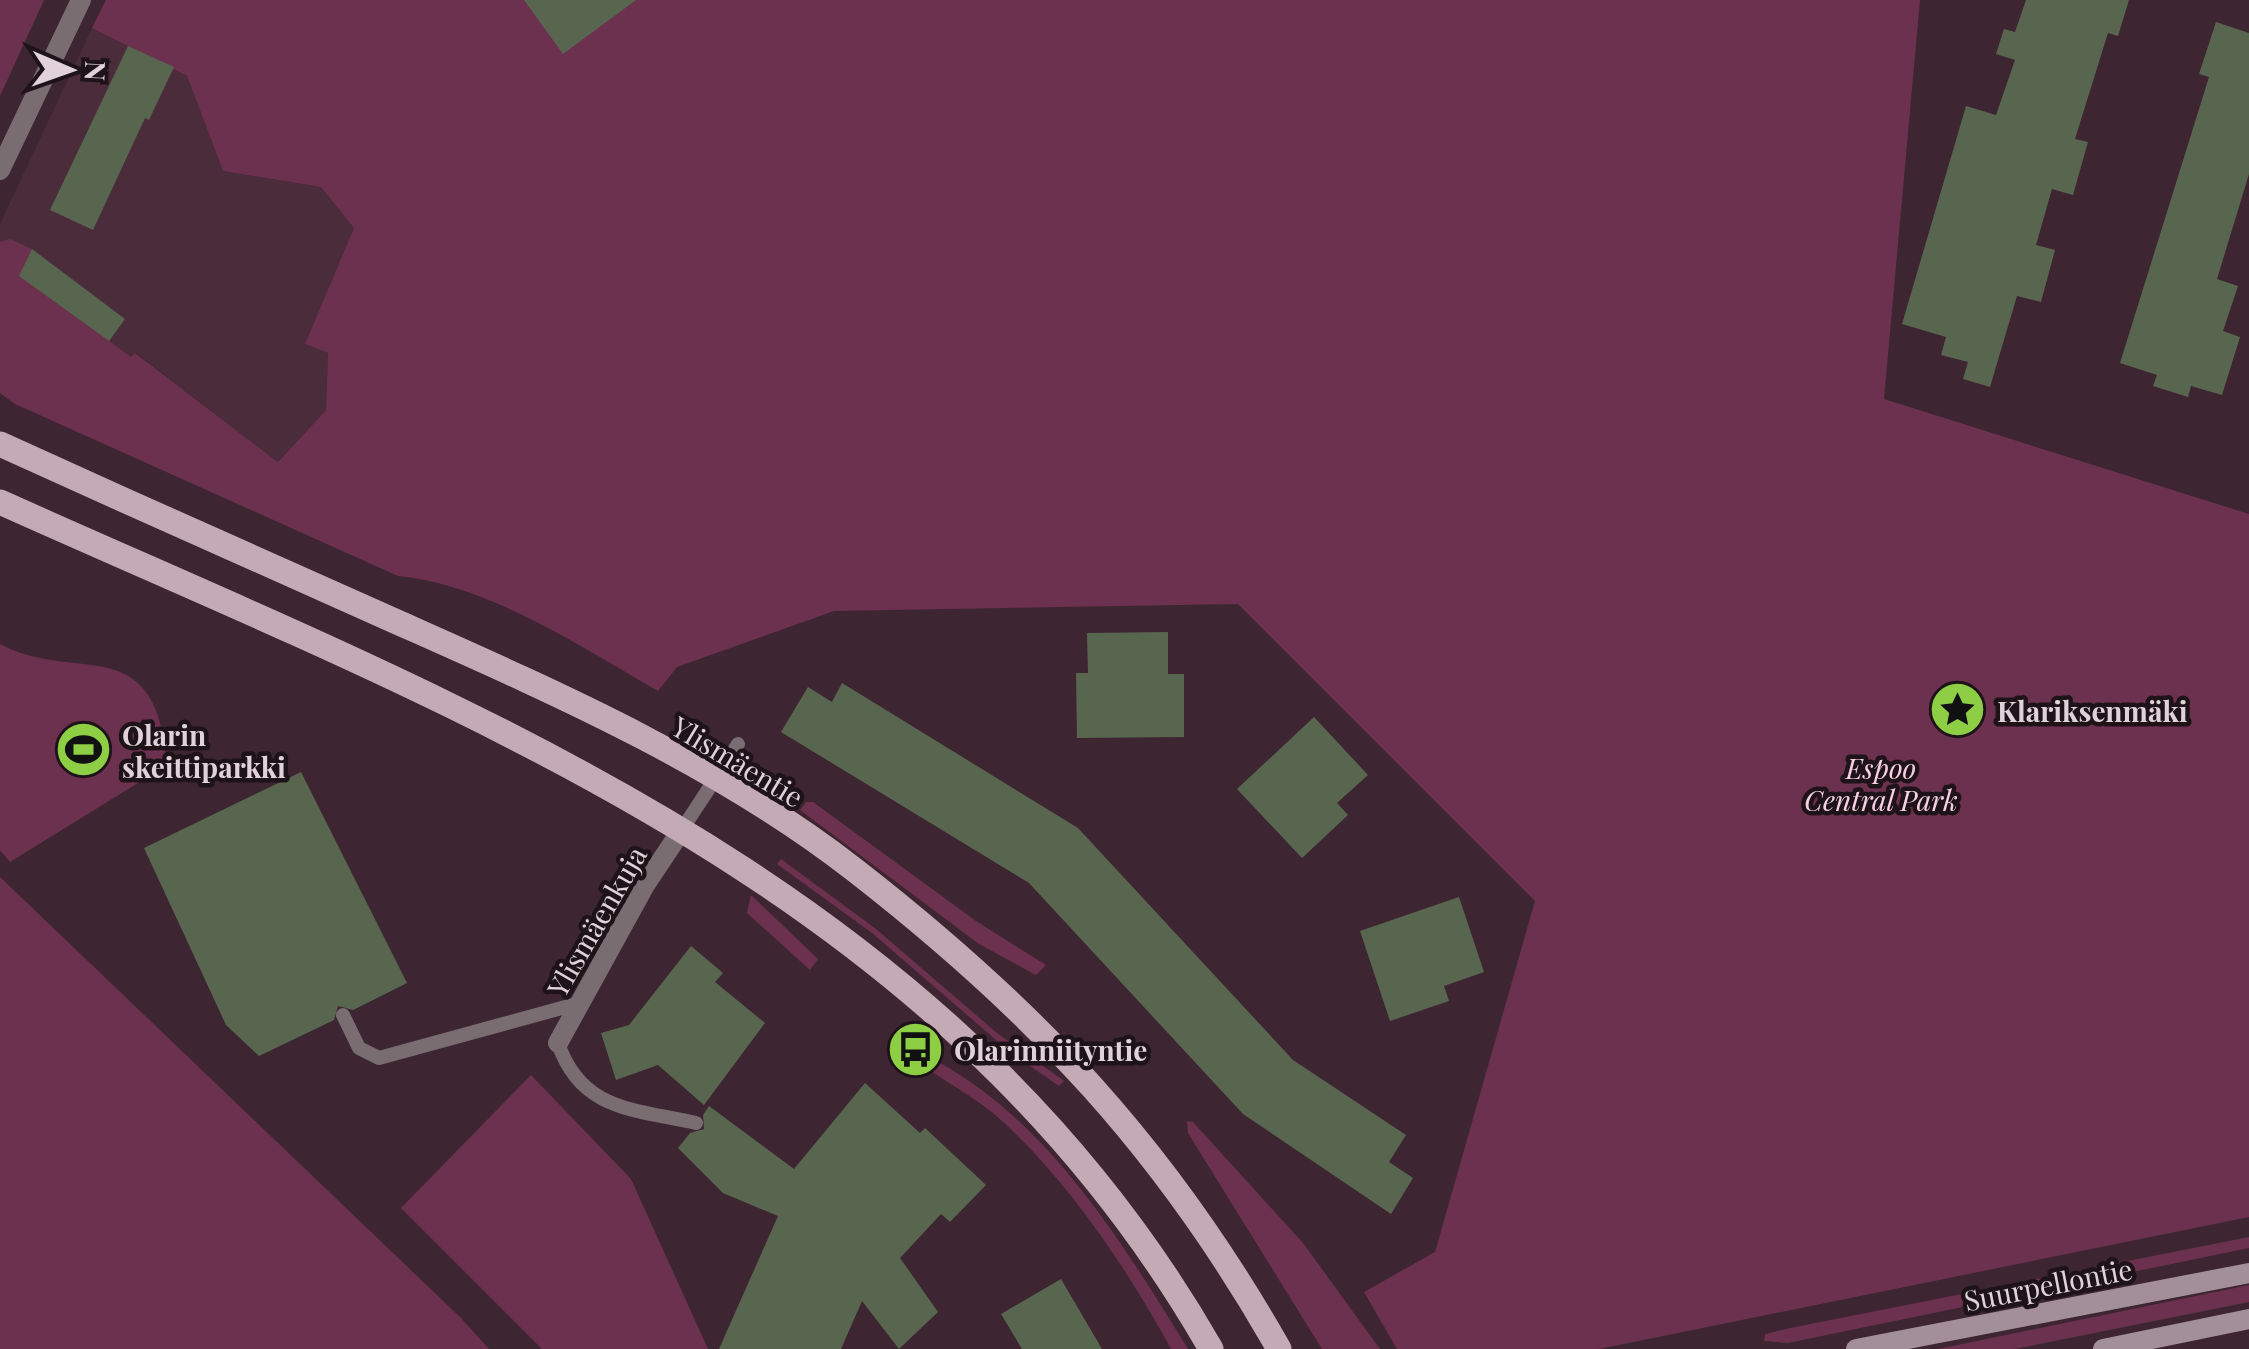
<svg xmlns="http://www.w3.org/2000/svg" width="2249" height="1349" font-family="'Playfair Display',serif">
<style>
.built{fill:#4a2c3a}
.green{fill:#6c314f}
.building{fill:#59664f}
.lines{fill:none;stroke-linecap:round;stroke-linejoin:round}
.service{stroke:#796d72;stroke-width:14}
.minor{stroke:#796d72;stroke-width:20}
.secondary{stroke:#a38f98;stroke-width:20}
.primary{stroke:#c4aab5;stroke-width:25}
.labels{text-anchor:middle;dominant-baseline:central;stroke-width:9;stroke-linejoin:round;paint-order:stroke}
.poi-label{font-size:28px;font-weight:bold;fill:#e1d1d8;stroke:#1d1318;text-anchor:start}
.street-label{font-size:28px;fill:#e1d1d8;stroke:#1d1318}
.park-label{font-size:28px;font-style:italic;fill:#f8d0e1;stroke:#1d1318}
</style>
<rect width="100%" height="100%" fill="#3d2631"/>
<path class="built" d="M92,28L187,76L223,171L321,187L355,228L305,344L328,353L326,410L278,462L136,353L132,358L19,276L31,249L0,242V224Z"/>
<g class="green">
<path d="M0,0H44L0,96Z"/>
<path d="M106,0H1920L1884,399L2249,514V1217L1599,1349H1397L1364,1292L1435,1252L1535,901L1238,604L834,611L677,667L658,691C582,647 487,584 398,576L15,404L0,393V242L10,239L32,249L20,276L131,357L135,353L278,462L326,410L328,353L305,344L354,228L321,187L223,171L187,76L92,28Z"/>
<path d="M0,644C76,685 157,627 167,765L10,862L0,850Z"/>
<path d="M806,802H813L976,921L1046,965L1036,975L979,944L800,810Z"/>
<path d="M781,859L876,929L997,1033L1064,1081L1059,1086L1010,1052L872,933L777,864Z"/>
<path d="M0,877L461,1318L489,1349H0Z"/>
<path d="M751,895L818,959L810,970L747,913Z"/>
<path d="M938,1062C1049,1122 1124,1245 1188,1349H1171C1127,1268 1069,1182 1001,1120C980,1101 955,1087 932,1072Z"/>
<path d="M531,1075L631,1179L708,1349H542L401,1208Z"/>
<path d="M1187,1121L1193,1122L1303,1243L1380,1349H1322L1188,1133Z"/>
<path d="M2249,1237V1248L1788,1343L1764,1341L1765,1334L1790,1328Z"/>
<path d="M2249,1285V1302L2015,1349H1938Z"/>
</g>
<g class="building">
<path d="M524,0H636L563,54Z"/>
<path d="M2026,0H2129L2118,36L2108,33L2075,139L2088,142L2073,195L2052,189L2036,245L2055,250L2041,302L2017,296L1990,387L1963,379L1968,362L1941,355L1946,337L1902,324L1966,106L1996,115L2015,60L1996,54L2004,29L2015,32Z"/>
<path d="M2216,22L2249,33V174L2217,279L2238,286L2223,331L2240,337L2222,395L2191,386L2188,397L2153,386L2157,375L2120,363L2209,77L2199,74Z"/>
<path d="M128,46L174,67L149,120L145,118L93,230L50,210Z"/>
<path d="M32,249L125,319L109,341L19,276Z"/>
<path d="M1168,632V674H1184V737L1077,738L1076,673H1088L1087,633Z"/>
<path d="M842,683L1078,828L1293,1060L1406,1135L1389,1162L1413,1178L1391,1214L1243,1114L1029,883L781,732L808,687L832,702Z"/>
<path d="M1314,717L1368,775L1337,803L1348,815L1302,858L1237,789Z"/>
<path d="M301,772L407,983L353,1010L338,1006L334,1020L259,1056L226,1025L144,848Z"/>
<path d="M1459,897L1484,972L1444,986L1449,1001L1390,1021L1360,931Z"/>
<path d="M691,946L723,973L715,982L765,1023L704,1105L658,1065L616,1080L601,1033L629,1025Z"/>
<path d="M865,1083L920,1133L925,1128L986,1185L950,1222L941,1214L900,1258L938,1312L899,1349L862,1301L841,1349H719L778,1216L723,1193L678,1148L690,1133L704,1129L703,1115L709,1106L794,1169Z"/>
<path d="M1061,1279L1102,1349H1022L1001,1314Z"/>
</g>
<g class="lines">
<g class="service">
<path d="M683,828L738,744"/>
<path d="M343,1015L359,1048L379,1058L580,1003"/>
<path d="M558,1043C581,1111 634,1109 696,1123"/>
</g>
<g class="minor">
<path d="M0,170L81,0"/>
<path d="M558,1043L645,885L683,828"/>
</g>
<g class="secondary">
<path d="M1856,1349L2249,1273"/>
<path d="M2103,1349L2249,1319"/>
</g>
<g class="primary">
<path d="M0,444C132,504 264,563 397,622C554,692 719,764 856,871C1037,1012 1165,1148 1279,1349"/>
<path d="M0,502C463,710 944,883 1211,1349"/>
</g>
</g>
<defs>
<symbol id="sight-disc" viewBox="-11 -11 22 22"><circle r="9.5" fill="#8dce44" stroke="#1d1318"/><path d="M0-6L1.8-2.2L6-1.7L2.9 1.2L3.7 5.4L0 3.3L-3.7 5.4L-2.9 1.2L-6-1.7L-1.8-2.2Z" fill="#111"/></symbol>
<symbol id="stadium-disc" viewBox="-11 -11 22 22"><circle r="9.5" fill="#8dce44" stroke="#1d1318"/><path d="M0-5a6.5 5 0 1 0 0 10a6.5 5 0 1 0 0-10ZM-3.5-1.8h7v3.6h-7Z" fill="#111"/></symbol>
<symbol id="bus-disc" viewBox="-11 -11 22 22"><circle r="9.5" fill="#8dce44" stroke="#1d1318"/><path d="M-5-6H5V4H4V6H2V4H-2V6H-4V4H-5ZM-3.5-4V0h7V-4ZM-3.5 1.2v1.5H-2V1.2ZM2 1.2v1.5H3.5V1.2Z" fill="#111"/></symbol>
</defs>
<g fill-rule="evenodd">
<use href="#sight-disc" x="1926" y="678" width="63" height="63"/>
<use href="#stadium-disc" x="52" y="718" width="63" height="63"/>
<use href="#bus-disc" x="884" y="1018" width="63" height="63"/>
</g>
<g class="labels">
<g class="poi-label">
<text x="1997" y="710">Klariksenmäki</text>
<text x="122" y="734">Olarin<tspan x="122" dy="32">skeittiparkki</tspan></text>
<text x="954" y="1049">Olarinniityntie</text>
</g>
<g class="street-label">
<text transform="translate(738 761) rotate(31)">Ylismäentie</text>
<text transform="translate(596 921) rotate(-60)">Ylismäenkuja</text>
<text transform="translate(2048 1284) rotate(-11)">Suurpellontie</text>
</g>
<g class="park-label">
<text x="1881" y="767">Espoo<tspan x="1881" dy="32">Central Park</tspan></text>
</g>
</g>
<g transform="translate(70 70) rotate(92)" stroke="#1d1318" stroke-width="8" paint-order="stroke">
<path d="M0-8L18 38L0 25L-18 38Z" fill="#e1d1d8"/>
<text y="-15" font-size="28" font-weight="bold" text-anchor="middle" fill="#e1d1d8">N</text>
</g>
</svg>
